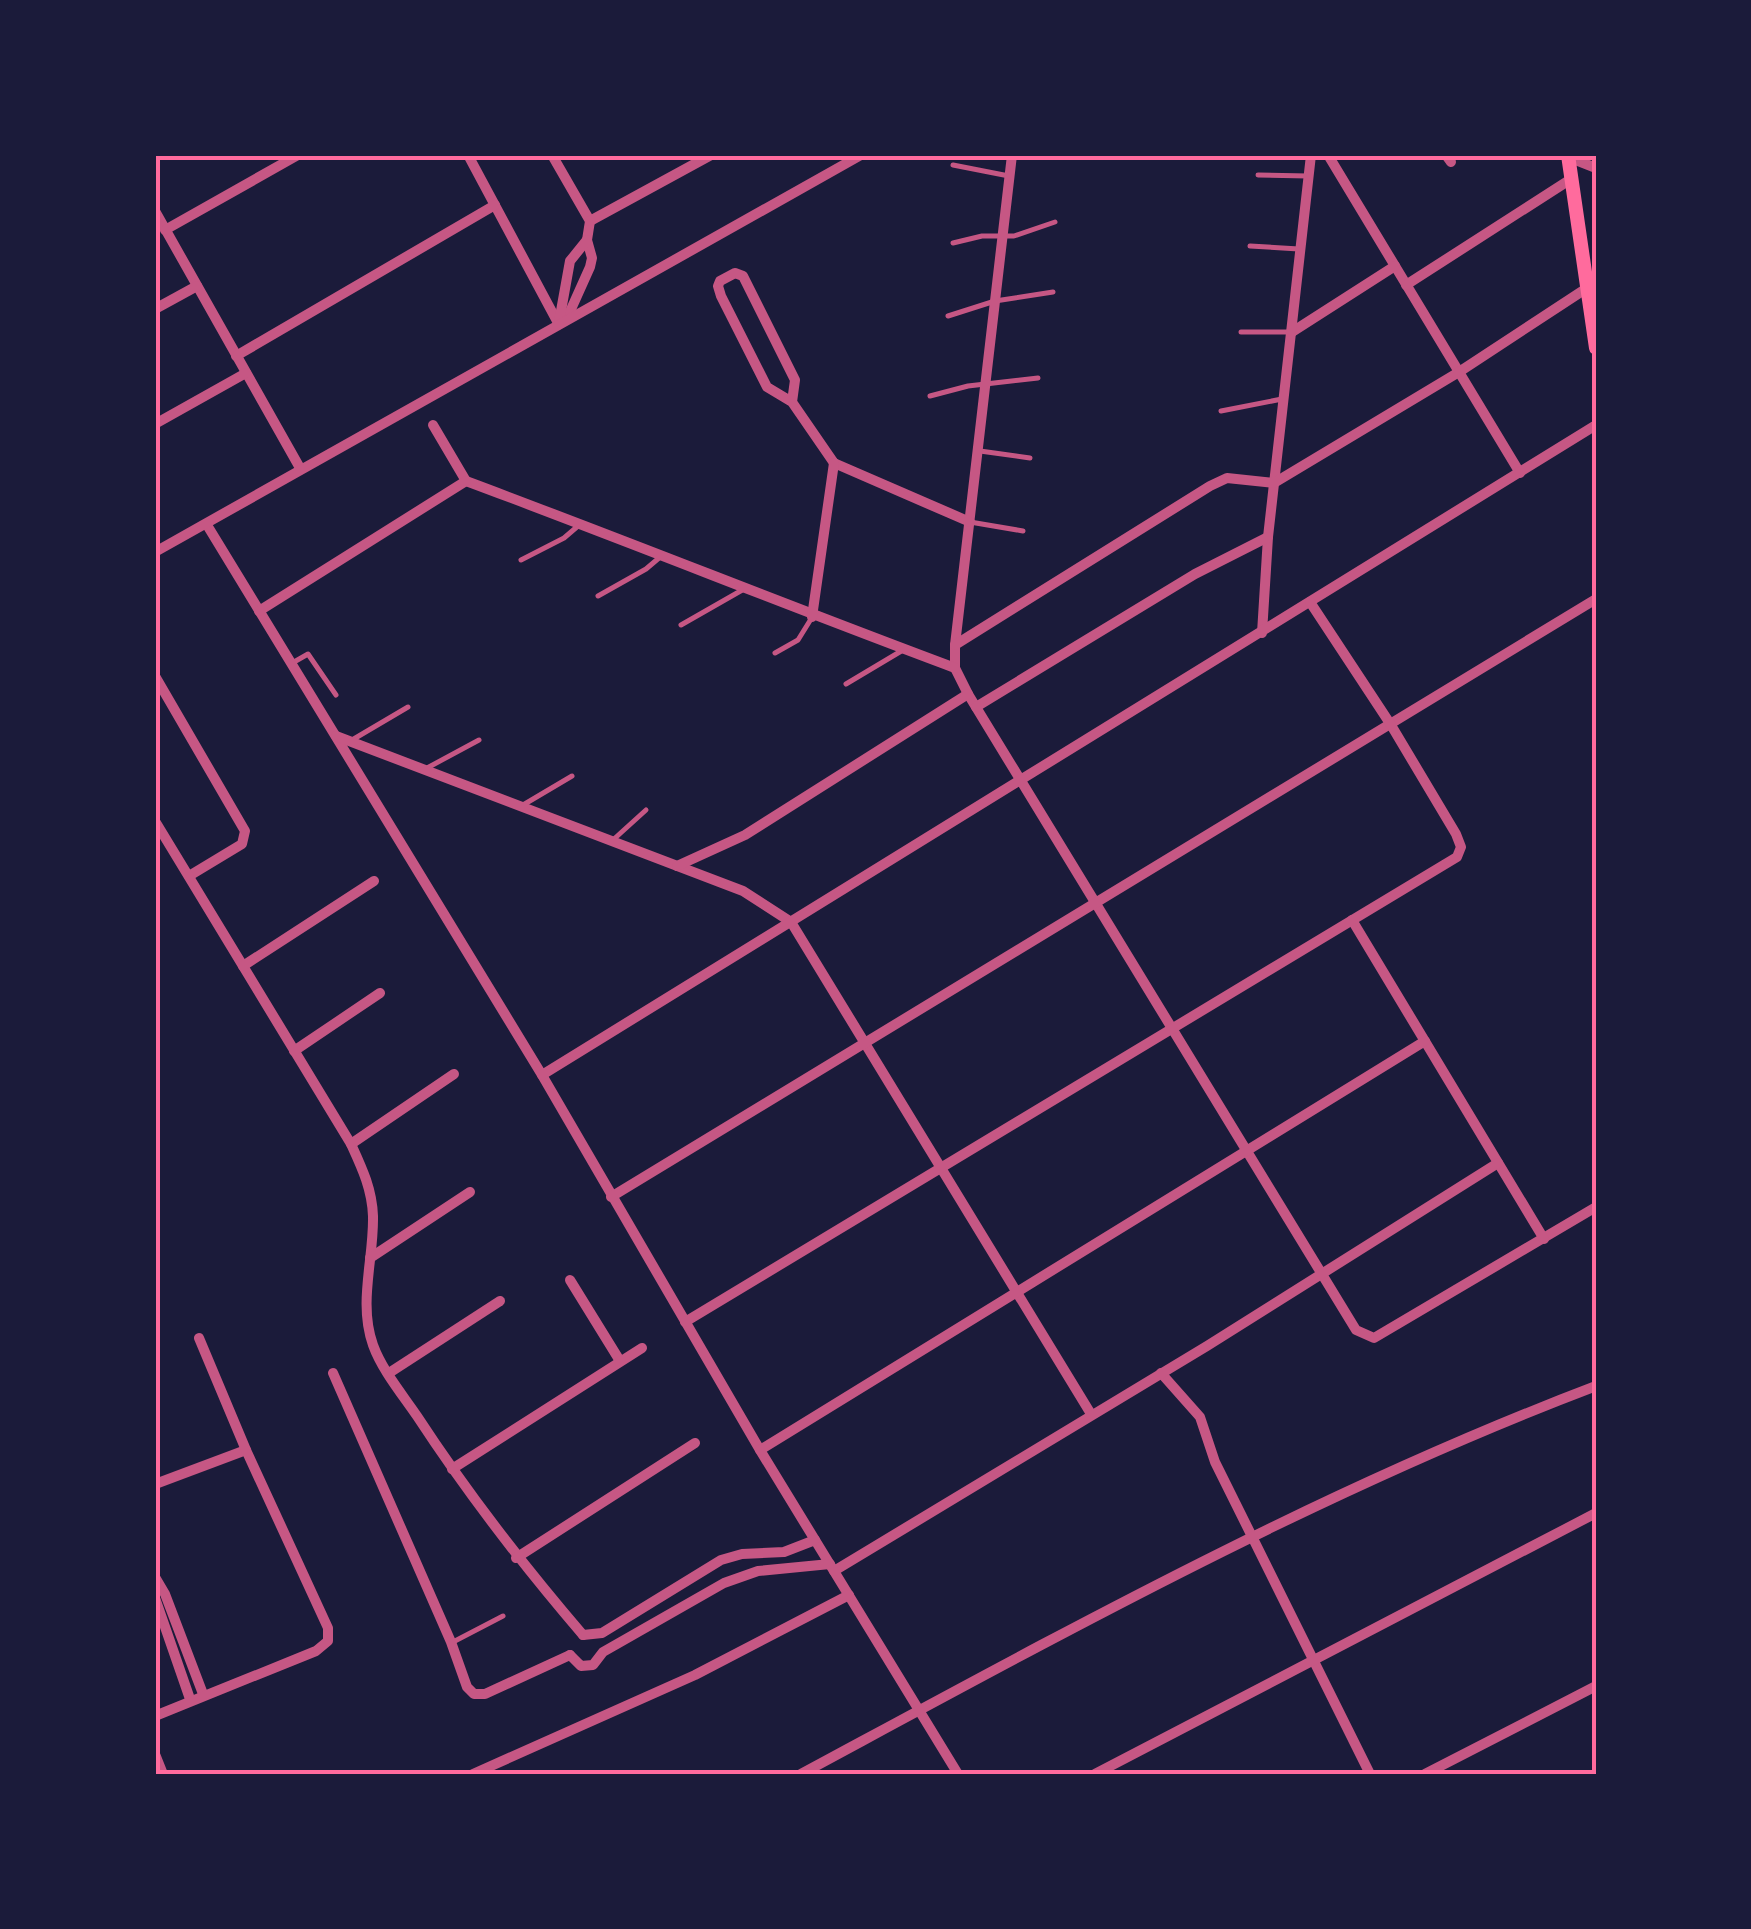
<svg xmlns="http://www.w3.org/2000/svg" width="1751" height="1929" font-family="Literata,serif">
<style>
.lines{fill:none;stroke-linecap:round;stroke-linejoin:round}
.service{stroke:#c65784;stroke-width:5}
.minor{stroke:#c65784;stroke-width:10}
.secondary{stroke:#ff6b9d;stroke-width:14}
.neatline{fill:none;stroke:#ff6b9d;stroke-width:4}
</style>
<rect width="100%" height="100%" fill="#1b1b3a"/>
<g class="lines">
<g class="service">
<path d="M953,165L1009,176"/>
<path d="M1258,175L1308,176"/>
<path d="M953,243L982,236H1014L1055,222"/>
<path d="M1250,246L1299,249"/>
<path d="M948,316L995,301L1053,292"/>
<path d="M1241,332H1292"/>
<path d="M930,396L968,386L1038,378"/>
<path d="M1221,411L1282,399"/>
<path d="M980,451L1030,458"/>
<path d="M970,522L1023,531"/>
<path d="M521,560L564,538L578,526"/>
<path d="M598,596L646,569L659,558"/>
<path d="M681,625L744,589"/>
<path d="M775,653L798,640L811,619"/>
<path d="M294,662L308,654L336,695"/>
<path d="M846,684L903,650"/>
<path d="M352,740L408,707"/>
<path d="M427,768L479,740"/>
<path d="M523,805L572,776"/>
<path d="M614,839L646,810"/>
<path d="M453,1642L503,1616"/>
</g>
<g class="minor">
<path d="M468,155L558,323"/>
<path d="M552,155L590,221L587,240L592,258L590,267L568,316"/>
<path d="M1012,155L955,645V668L968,694L1356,1330L1374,1338L1596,1207"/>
<path d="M1328,155L1520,473"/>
<path d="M1446,155L1451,162"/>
<path d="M1568,157L1596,168"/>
<path d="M155,211L300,468"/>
<path d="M590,221L711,155"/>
<path d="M165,230L298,155"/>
<path d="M1406,285L1571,179"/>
<path d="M155,309L197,286"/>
<path d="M559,322L570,261L587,240"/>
<path d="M1292,332L1395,266"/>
<path d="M236,356L495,205"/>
<path d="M792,402L795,380L743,276L735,273L720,281L718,286L721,296L767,387L792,402L834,463"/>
<path d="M155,424L246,373"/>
<path d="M433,425L466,481"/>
<path d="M834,463L970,522"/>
<path d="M466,481C630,542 791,607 955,668"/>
<path d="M207,525L542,1075L760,1450L958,1774"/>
<path d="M155,552L861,155"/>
<path d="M259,611L466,481"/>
<path d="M812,617L834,463"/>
<path d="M1262,633L1268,537L1311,155"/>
<path d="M955,645L1210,486L1227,478L1274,483L1459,372L1587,288"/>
<path d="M155,676L245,831L242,844L189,876"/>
<path d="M976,707L1195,574L1268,537"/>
<path d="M336,736L743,891L791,922L1091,1414"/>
<path d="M155,821L351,1144C362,1168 372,1189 373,1216C374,1259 358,1303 373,1345C382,1370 402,1394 417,1416C468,1494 523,1565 583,1635"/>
<path d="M677,866L745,835L968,694"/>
<path d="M1352,920L1544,1239"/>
<path d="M243,966L374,881"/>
<path d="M294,1051L380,993"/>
<path d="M542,1075L1596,425"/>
<path d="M351,1144L454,1074"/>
<path d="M611,1197L1596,599"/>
<path d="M370,1258L470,1192"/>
<path d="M570,1280L620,1361"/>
<path d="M685,1322L1457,857L1461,847L1456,834L1391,725L1310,602"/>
<path d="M333,1373L451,1642L467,1687L474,1694H485L570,1655"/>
<path d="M389,1373L500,1301"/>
<path d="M1161,1373L1200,1417L1215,1462L1370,1774"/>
<path d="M760,1450L1425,1041"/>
<path d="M452,1469L642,1348"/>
<path d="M158,1483L246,1450"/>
<path d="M516,1558L695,1443"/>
<path d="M834,1571L1207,1346L1498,1163"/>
<path d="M155,1577L165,1594L203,1694"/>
<path d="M155,1598L190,1699"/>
<path d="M583,1635L602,1633L721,1560L742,1554L784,1552L815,1540"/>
<path d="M570,1655L581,1666L593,1665L603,1652L724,1583L758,1571L830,1564"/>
<path d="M155,1716L316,1651L328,1641V1628L246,1450L199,1338"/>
<path d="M155,1754L163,1774"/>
<path d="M473,1774L695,1675L849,1595"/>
<path d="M801,1774C1061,1634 1319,1491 1596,1386"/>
<path d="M1095,1774L1596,1513"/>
<path d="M1425,1774L1596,1686"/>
</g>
<path class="secondary" d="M1568,155L1596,348"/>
</g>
<rect width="1751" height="1929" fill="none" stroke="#1b1b3a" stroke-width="315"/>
<rect x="158" y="158" width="1436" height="1614" class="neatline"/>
</svg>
